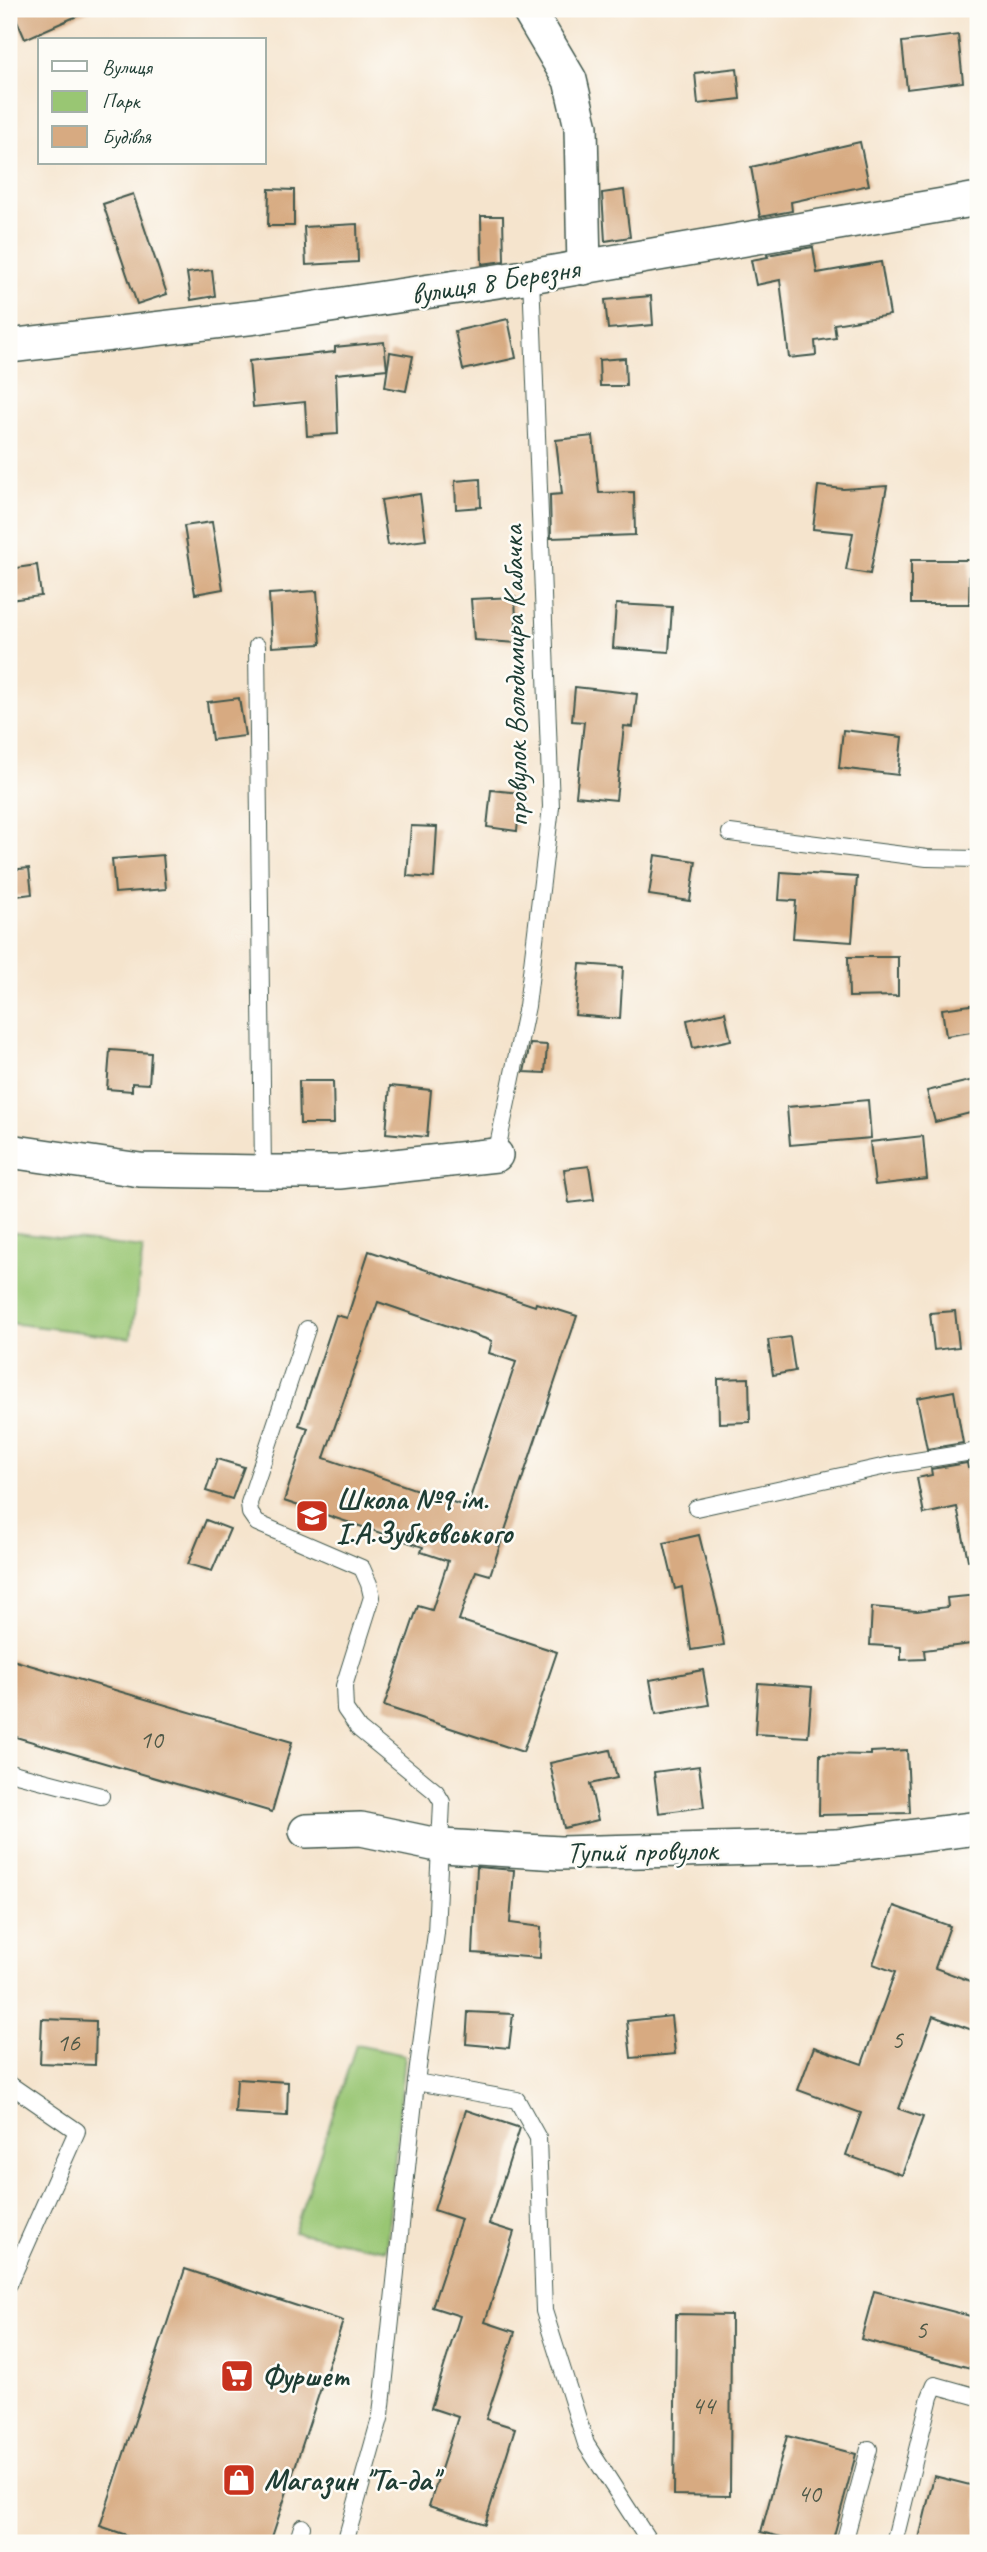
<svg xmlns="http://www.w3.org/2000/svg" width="987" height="2552" font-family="Caveat,sans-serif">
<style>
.green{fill:#99c673;stroke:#5c8254;stroke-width:2}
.building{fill:#d7aa81;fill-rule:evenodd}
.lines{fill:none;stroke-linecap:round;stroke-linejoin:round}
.lane-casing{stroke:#3f564b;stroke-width:18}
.street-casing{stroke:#3f564b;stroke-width:36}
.lane{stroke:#fff;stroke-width:16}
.street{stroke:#fff;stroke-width:33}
.labels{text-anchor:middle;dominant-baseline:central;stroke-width:5;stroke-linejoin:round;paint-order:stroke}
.number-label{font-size:26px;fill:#4d5847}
.street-label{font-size:30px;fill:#1f3d34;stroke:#fdfcf7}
.poi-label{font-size:30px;font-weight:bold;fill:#1f3d34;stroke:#fdfcf7;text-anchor:start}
</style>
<rect width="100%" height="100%" fill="#fdfcf7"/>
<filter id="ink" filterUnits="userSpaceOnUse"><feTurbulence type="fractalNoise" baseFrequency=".0143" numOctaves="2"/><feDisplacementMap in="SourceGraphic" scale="14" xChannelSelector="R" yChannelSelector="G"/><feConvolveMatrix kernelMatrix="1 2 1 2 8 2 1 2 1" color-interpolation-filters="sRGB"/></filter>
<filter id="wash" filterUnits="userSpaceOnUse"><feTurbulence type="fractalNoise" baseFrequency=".00686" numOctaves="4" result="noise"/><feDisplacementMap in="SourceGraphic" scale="28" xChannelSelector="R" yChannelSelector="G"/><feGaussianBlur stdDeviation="1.57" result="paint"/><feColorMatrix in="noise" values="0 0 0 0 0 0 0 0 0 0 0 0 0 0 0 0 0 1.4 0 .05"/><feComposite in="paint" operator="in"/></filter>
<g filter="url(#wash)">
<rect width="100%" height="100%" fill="#f5e4cd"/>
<g class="green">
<path d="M9,1232L143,1248L131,1338L9,1323Z"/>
<path d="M356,2045L405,2055L386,2250L294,2232Z"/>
</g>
<g id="blocks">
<g class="building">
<path d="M12,9H93L25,39Z"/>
<path d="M958,35L963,82L907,89L902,42Z"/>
<path d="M737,68L740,99L698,104L695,73Z"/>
<path d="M860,142L869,185L791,202L792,211L760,217L751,167Z"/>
<path d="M269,189L294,190V226H268Z"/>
<path d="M624,190L630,237L605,241L602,193Z"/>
<path d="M133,194L167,294L137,304L103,204Z"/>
<path d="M481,216H503L504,261L482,264Z"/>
<path d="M357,224L358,262L306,265L304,227Z"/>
<path d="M813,247L817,273L881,262L890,315L834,324L836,338L815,341L816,355L789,358L780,280L756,285L751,260L768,257L767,255Z"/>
<path d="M212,270L215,296L191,300L187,273Z"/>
<path d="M651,296L653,325L608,329L605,300Z"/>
<path d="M508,319L516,358L463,370L455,331Z"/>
<path d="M384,342L387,369L336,374L338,434L307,436L305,402L253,407L249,361L335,352V347Z"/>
<path d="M390,352L413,356L406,391L385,387Z"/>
<path d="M625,358L626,386H600L599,360Z"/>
<path d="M593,436L599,493L634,492L635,535L551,538L550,495L562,494L556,440Z"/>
<path d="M480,479L481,507L456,509L455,481Z"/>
<path d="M818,486L843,489L887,486L870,574L846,570L853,533L813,529Z"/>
<path d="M420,494L426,540L388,545L381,500Z"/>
<path d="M212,522L223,589L195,594L184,526Z"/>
<path d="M911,560H970L969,604H911Z"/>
<path d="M37,565L41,596L9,600V569Z"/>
<path d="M317,591L321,644L272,647L269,594Z"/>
<path d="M515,597L517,643L474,640L471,599Z"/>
<path d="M616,604L672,607L669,652L613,648Z"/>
<path d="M575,687L637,694L633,727L624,726L616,800L576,796L584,722L572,721Z"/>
<path d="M239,698L245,736L212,740L207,702Z"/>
<path d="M843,730L902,737L898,775L839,768Z"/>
<path d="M491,790L521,793L517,831L487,827Z"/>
<path d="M411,826L437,827L434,878L407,876Z"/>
<path d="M163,855L166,889L115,893L112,859Z"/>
<path d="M655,855L696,861L690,901L649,895Z"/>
<path d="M29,868L32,894L9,897V870Z"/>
<path d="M781,872L857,877L852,942L793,938L796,901L779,900Z"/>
<path d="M848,957H898V996L849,997Z"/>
<path d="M580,964L623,967L620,1019L575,1015Z"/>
<path d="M978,1004V1031L946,1036L942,1009Z"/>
<path d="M725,1012L731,1040L693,1048L687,1020Z"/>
<path d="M530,1044L547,1045L545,1073L524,1072Z"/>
<path d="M110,1050L151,1053L149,1084L132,1083V1091L107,1089Z"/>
<path d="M978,1079V1111L935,1122L927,1091Z"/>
<path d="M299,1081H333L334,1124H300Z"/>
<path d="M390,1086L431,1090L427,1137L386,1133Z"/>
<path d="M868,1100L871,1138L790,1145L787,1107Z"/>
<path d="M923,1136L927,1179L875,1185L870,1142Z"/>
<path d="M589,1166L594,1200L569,1203L564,1169Z"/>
<path d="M369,1251L535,1306L536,1303L577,1316L490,1575L476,1571L459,1620L557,1652L523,1752L384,1706L418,1606L432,1610L448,1561L421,1552L423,1547L284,1501L308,1428L299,1425L336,1315L347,1318ZM378,1302L492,1341L489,1353L516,1362L467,1507L324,1458Z"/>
<path d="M955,1311L959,1347L934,1350L930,1313Z"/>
<path d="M790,1337L795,1371L773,1375L768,1340Z"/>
<path d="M749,1378L750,1422L719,1423L718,1379Z"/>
<path d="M954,1391L963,1443L927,1449L917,1398Z"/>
<path d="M217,1459L244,1467L232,1499L206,1491Z"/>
<path d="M967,1463L968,1468L978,1466V1559L968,1560L957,1507L924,1514L917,1478L932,1475L931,1469Z"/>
<path d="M206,1520L230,1529L212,1571L188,1564Z"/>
<path d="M699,1535L718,1610L724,1645L691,1650L682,1587L675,1589L664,1543Z"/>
<path d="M978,1595V1643L924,1650L925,1659L901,1660V1647L870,1645L872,1607L917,1611L948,1607L947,1598Z"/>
<path d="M9,1659L292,1742L272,1812L9,1735Z"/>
<path d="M703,1670L709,1705L656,1714L650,1680Z"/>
<path d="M758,1683L812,1687L808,1737L755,1734Z"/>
<path d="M610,1750L617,1778L590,1784L598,1820L564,1828L550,1763Z"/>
<path d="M907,1750L910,1813L819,1815L820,1754L871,1755V1752Z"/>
<path d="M699,1766L704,1807L659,1813L654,1772Z"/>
<path d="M477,1867L514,1870L510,1923L541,1927L540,1958L473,1953Z"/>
<path d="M894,1906L950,1926L935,1968L978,1984V2032L933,2016L899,2109L923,2117L902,2175L846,2155L861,2113L798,2090L814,2047L862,2064L895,1972L873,1964Z"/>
<path d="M468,2012L513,2014L509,2048L466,2044Z"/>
<path d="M671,2016L675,2054L631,2058L627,2021Z"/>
<path d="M42,2019L96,2021L95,2065L40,2063Z"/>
<path d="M237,2079L288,2082L287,2116L235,2113Z"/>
<path d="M466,2110L520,2128L489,2224L514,2232L485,2322L515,2332L486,2419L515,2428L485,2524L429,2506L458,2417L431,2408L460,2316L432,2307L461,2219L434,2210Z"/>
<path d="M185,2269L343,2321L270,2543H150L100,2526Z"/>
<path d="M874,2291L978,2318V2370L861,2339Z"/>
<path d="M676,2314L731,2315L730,2496L674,2495Z"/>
<path d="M787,2436L856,2454L832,2543H805L761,2532Z"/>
<path d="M934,2476L978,2487V2531L975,2543H918Z"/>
</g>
</g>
</g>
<g filter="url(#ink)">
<use href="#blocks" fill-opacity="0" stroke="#3f564b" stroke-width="2"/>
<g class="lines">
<defs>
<g id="lane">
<path d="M257,646L263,1172"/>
<path d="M730,833L927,858L978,859"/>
<path d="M496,1155L527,1006L551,807L531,276"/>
<path d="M307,1329L249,1503L250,1513L257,1523L362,1568L369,1584L372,1597L344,1686L345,1709L359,1729L436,1792L442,1802L436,1933L416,2082L381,2415L345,2543"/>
<path d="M696,1508L891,1465L978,1451"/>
<path d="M9,1772L101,1796"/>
<path d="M416,2082L517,2100L538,2138L544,2311L586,2444L650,2543"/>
<path d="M9,2084L77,2131L9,2284"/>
<path d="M297,2543L302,2527"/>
<path d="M844,2543L869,2449"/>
<path d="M894,2543L930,2397L935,2385L978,2397"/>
</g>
<g id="street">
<path d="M528,9L570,80L581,127L584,268"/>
<path d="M9,346L256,317L531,276L978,199"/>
<path d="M9,1151L140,1170L263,1172H339L496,1155"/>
<path d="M306,1831L361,1829L442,1846L560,1853L836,1846L978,1828"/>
</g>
</defs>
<use href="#lane" class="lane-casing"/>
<use href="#street" class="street-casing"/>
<use href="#lane" class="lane"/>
<use href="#street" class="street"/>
</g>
</g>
<defs>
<symbol id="school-square" viewBox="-11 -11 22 22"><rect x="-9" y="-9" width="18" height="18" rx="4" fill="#c8321e" stroke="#fdfcf7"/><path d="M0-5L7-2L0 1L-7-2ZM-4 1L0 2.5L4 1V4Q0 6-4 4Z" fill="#fff"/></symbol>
<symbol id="supermarket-square" viewBox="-11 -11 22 22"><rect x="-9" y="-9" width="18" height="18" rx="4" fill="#c8321e" stroke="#fdfcf7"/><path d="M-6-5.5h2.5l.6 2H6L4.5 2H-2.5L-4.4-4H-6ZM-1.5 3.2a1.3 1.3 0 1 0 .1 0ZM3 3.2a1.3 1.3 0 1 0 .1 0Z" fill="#fff"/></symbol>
<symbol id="shop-square" viewBox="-11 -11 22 22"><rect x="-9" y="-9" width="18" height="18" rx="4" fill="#c8321e" stroke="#fdfcf7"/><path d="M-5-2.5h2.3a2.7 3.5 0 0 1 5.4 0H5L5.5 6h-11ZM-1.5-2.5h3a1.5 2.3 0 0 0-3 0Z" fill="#fff"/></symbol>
</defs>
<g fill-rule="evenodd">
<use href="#school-square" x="293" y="1497" width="38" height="38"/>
<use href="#supermarket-square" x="218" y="2357" width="38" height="38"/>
<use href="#shop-square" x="220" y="2461" width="38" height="38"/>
</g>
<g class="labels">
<g class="number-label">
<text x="151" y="1739">10</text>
<text x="897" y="2039">5</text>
<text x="68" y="2042">16</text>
<text x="921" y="2329">5</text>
<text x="703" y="2405">44</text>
<text x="809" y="2493">40</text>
</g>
<g class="street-label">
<text transform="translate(495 281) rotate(-9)">вулиця 8 Березня</text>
<text transform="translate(515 676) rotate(-91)">провулок Володимира Кабачка</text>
<text transform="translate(642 1851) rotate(-1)">Тупий провулок</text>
</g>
<g class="poi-label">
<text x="336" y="1499">Школа №9 ім.<tspan x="336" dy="34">І.А.Зубковського</tspan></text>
<text x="262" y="2376">Фуршет</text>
<text x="264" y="2480">Магазин "Та-да"</text>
</g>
</g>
<rect width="987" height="2552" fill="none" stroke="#fdfcf7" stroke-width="35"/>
<rect x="38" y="38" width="228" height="126" fill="#fdfcf7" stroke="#a4b0a9" stroke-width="2"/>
<rect x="52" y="61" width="35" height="10" fill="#ffffff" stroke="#a4b0a9" stroke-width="2"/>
<text x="102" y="74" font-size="21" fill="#1f3d34">Вулиця</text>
<rect x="52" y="91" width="35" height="21" fill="#99c673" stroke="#a4b0a9" stroke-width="2"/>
<text x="102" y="108" font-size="21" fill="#1f3d34">Парк</text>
<rect x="52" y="126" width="35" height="21" fill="#d7aa81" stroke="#a4b0a9" stroke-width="2"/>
<text x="102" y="144" font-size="21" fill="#1f3d34">Будівля</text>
</svg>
